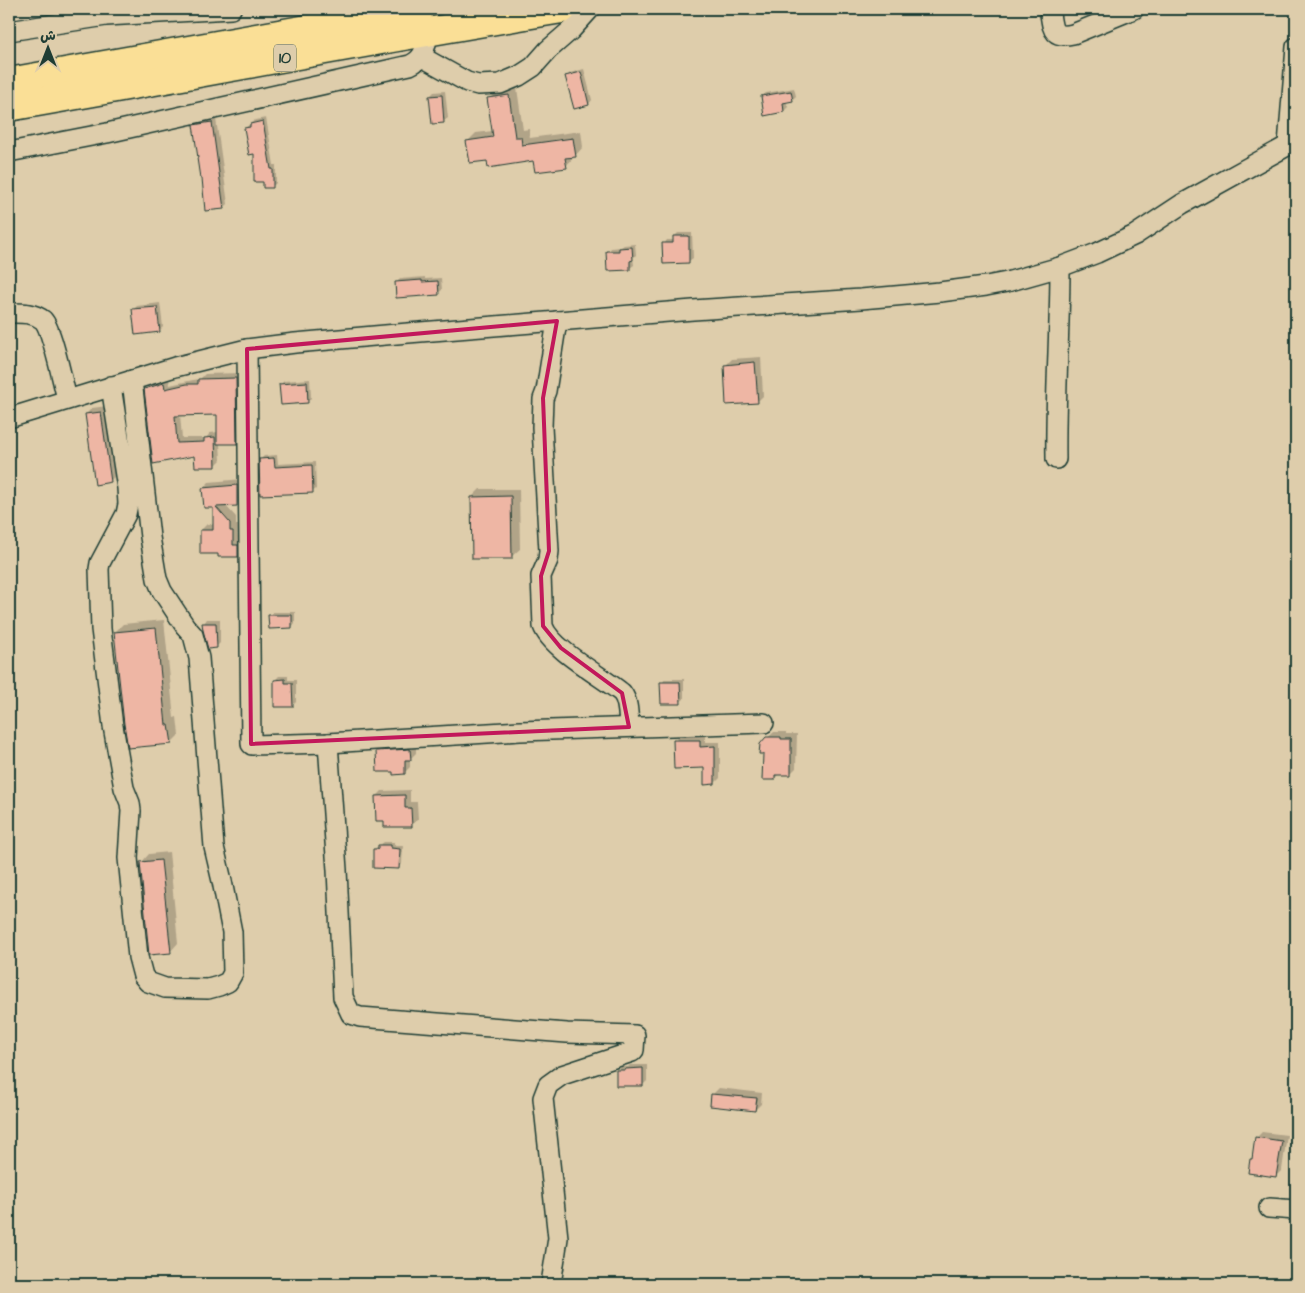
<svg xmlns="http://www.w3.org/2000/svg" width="1305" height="1293" font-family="'Architects Daughter','Playpen Sans Arabic',sans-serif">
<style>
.shadow{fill:#0003;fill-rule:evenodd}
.building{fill:#eeb6a4;stroke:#1f3d34}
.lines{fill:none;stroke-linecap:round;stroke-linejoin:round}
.minor-casing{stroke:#1f3d34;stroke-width:22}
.highway-casing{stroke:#1f3d34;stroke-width:31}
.minor{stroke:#decdab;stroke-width:19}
.highway{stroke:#fadf96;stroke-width:28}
.marked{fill:none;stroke:#c2185b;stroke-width:4;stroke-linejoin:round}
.labels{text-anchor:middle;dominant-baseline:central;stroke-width:4;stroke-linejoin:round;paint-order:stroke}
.shield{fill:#decdab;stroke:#586858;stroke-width:1}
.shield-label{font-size:16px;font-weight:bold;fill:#1f3d34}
</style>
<rect width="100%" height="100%" fill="#decdab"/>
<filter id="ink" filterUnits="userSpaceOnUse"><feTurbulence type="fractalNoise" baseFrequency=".02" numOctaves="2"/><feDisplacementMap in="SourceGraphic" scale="10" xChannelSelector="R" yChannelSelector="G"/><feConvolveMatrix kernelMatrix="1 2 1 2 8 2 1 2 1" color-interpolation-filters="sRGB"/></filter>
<g filter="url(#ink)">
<g class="shadow">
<path d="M584,69L592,100L589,104L574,108L566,77L570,73Z"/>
<path d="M517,88L523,130L529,129L530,138L581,131L583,147L566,166L534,160L488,159L468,141L476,133L493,131L489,99L497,91Z"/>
<path d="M794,88L796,96L792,100L786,101L788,107L784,111L762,96L766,93Z"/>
<path d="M445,91L448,118L444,121L433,122L430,96L434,92Z"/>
<path d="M266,118L274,165H276V183L272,187L264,181L256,153L245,128L255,120Z"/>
<path d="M216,119L228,204L224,208L206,210L203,176L194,126L198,122Z"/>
<path d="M678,233H692L693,258L689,261L664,244L667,240H674V237Z"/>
<path d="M635,244L636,255L633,258L634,265L630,268L608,252L611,248L621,247L624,245Z"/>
<path d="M425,277V279L441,278L442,290L438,293L396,283L400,279Z"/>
<path d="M160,303L163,327L159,331L133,310L137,306Z"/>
<path d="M761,357L763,396L757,402L726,365L732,359Z"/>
<path d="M241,373L242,437L236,443H220L221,460L215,466L196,454L154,463L146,390L151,384L169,378L170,385L193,380L200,379L205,374ZM180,414H218V432L210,433L206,438H182Z"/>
<path d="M310,379L311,398L307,402L280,385L284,381Z"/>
<path d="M107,406L116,475L110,481L86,414L92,408Z"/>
<path d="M277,455L278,464L315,462L316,489L312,492L261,459L264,456Z"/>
<path d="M243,479V498L237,504L225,505L236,517V525H239V540H243V550L237,556L219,553L201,530L207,524H214V506L203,488L209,482Z"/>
<path d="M480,489H519L520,549L511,557L472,497Z"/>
<path d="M273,612H295V623L292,627L270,616Z"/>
<path d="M207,619H220V643L216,647L204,623Z"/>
<path d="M164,620L174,718L177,717L179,735L171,743L115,632L123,624Z"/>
<path d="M279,676H288V680H296V702L292,706L275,680Z"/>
<path d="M665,679H684V699L680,702L662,683Z"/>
<path d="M774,732H786V734H797L796,768L790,774H779L774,779L761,744Z"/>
<path d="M705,735V742H720V778L715,783L705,767L675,741L680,736Z"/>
<path d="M416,744V753L410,759V767L404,773L377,752L383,746Z"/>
<path d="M410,790V802H417L418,819L412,825L385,820L376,797L382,791Z"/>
<path d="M384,842H394V845H403L402,864L399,868L374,849Z"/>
<path d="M169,852L178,943L170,952L141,863L149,854Z"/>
<path d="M630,1065H647V1081L643,1085L617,1071L621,1067H628Z"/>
<path d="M719,1088L762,1093L761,1104L755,1110L713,1094Z"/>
<path d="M1262,1132L1287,1135L1282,1170L1276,1176L1251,1159L1253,1157L1256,1138Z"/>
</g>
<g class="building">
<path d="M581,72L589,105L574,109L565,76Z"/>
<path d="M791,91L793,101L783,103L784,112L764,116L761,96Z"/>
<path d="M442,95L444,123L432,124L429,96Z"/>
<path d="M509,95L515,137H521L522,145L573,138L576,157L565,158L567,168L535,172L533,161L488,168L487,161L470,163L466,141L493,137L487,98Z"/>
<path d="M263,121L271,169H273V188H263V182H254V154L249,155L244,128L250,127V124Z"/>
<path d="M212,122L224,209L205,211L202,178H200L197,158H198L193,125Z"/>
<path d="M673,236H689V263L663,264L662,243H673Z"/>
<path d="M632,247L633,260L630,261V270L607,271L606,251H619V248Z"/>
<path d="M422,280V282L438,281L439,295L396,298L395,282Z"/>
<path d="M157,307L160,332L135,335L132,309Z"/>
<path d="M755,362L758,403L726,405L724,365Z"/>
<path d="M236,378L237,444H217V415L175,416L177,443L204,442V438L215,437L216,467H195L194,456L153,464L144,389L164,383L165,389L187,384H198V379Z"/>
<path d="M307,382L308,403L281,405L279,384Z"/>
<path d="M101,412L111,482L95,485L85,414Z"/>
<path d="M274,458L275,467L312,465L313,493L260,495L259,459Z"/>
<path d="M237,485V506L216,507L230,523V531H233V545H238V557H218V554H200V530H213V508H204L202,488Z"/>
<path d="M511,496L512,559H472L471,497Z"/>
<path d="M268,615H292V628L269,629Z"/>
<path d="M202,623H216L217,648L208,649L203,630Z"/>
<path d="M156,628L166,725H169L172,744L128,748L124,724L114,632Z"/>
<path d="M285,679V683H292L293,707H274V680Z"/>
<path d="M660,682H680L681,704H661Z"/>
<path d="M766,737H781V739H791V775H775V780H762L763,754H759L760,744Z"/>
<path d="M673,740H700V747L715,746V784L704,785V768L674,769Z"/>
<path d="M410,749L411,760H405V774L393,775V772H377L376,751Z"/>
<path d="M405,795V808H411L412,827H384V821H376L375,796Z"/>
<path d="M378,845H391V848L400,849L399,869L373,868V849H378Z"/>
<path d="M161,860L171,953L149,955L140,862Z"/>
<path d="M643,1068V1086H616V1070H625V1069Z"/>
<path d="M711,1094L757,1098L755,1111L710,1106Z"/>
<path d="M1255,1137L1282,1141L1276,1177L1248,1173L1250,1159H1252Z"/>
</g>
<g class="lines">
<defs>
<g id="minor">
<path d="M1049,9C1053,27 1050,39 1073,34L1134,9"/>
<path d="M9,31L106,16L231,9"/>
<path d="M422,57L467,82L478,85L500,84L519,76L533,67L548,50L571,30L590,9"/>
<path d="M1288,145L1296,47"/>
<path d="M9,152L107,133L410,65C426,58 425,46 429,30"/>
<path d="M9,313C20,313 33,312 43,320C52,329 63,384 67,399"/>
<path d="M557,321L546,391L543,399L542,427L549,551L548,560L541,576L543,626C551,649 603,677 622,693C629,702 628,716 629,727"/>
<path d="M247,349L251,744L252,745L328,743L520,731L764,723"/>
<path d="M111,386L127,488L128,504L126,514L100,563L99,569L101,629L113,726L124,788L130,803L131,811L128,858L138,957L143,976L148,982L165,988L208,989L219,986L228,982L233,973L232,932L222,881L214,847L199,658L193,635L185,626L162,591L157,579L150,537L132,380"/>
<path d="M9,418L175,367L247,349L295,343L408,333L693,310L861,299L940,292L986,286L1007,282L1060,267L1097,253L1135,235L1182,204L1296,141"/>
<path d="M1056,459C1055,395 1060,331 1060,267"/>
<path d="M328,743L337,870L343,997L351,1014L360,1017L567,1033L635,1035L634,1050L632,1052L562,1075L548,1085L543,1098L558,1238L551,1284"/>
<path d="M1269,1208L1296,1210"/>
</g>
<g id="highway">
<path d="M9,82L420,9"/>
<path d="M9,107C193,75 377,39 562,9"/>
</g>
</defs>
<use href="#minor" class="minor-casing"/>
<use href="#highway" class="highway-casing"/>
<use href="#minor" class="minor"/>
<use href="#highway" class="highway"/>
</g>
</g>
<path class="marked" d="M557,321L543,398L549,551L541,576L543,626L561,648L622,693L629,727L251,744L247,349Z"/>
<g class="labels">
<rect class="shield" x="274" y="44.5" width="22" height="27" rx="4"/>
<g class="shield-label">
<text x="285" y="58">10</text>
</g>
</g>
<rect width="1305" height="1293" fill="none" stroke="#decdab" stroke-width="30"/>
<rect x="15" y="15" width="1275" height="1263" fill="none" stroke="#1f3d34" stroke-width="2" filter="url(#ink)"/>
<g transform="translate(48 48)" stroke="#decdab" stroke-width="4" paint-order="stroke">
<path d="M0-4L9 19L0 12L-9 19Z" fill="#1f3d34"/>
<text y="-8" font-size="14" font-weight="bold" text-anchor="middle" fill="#1f3d34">ش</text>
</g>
</svg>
